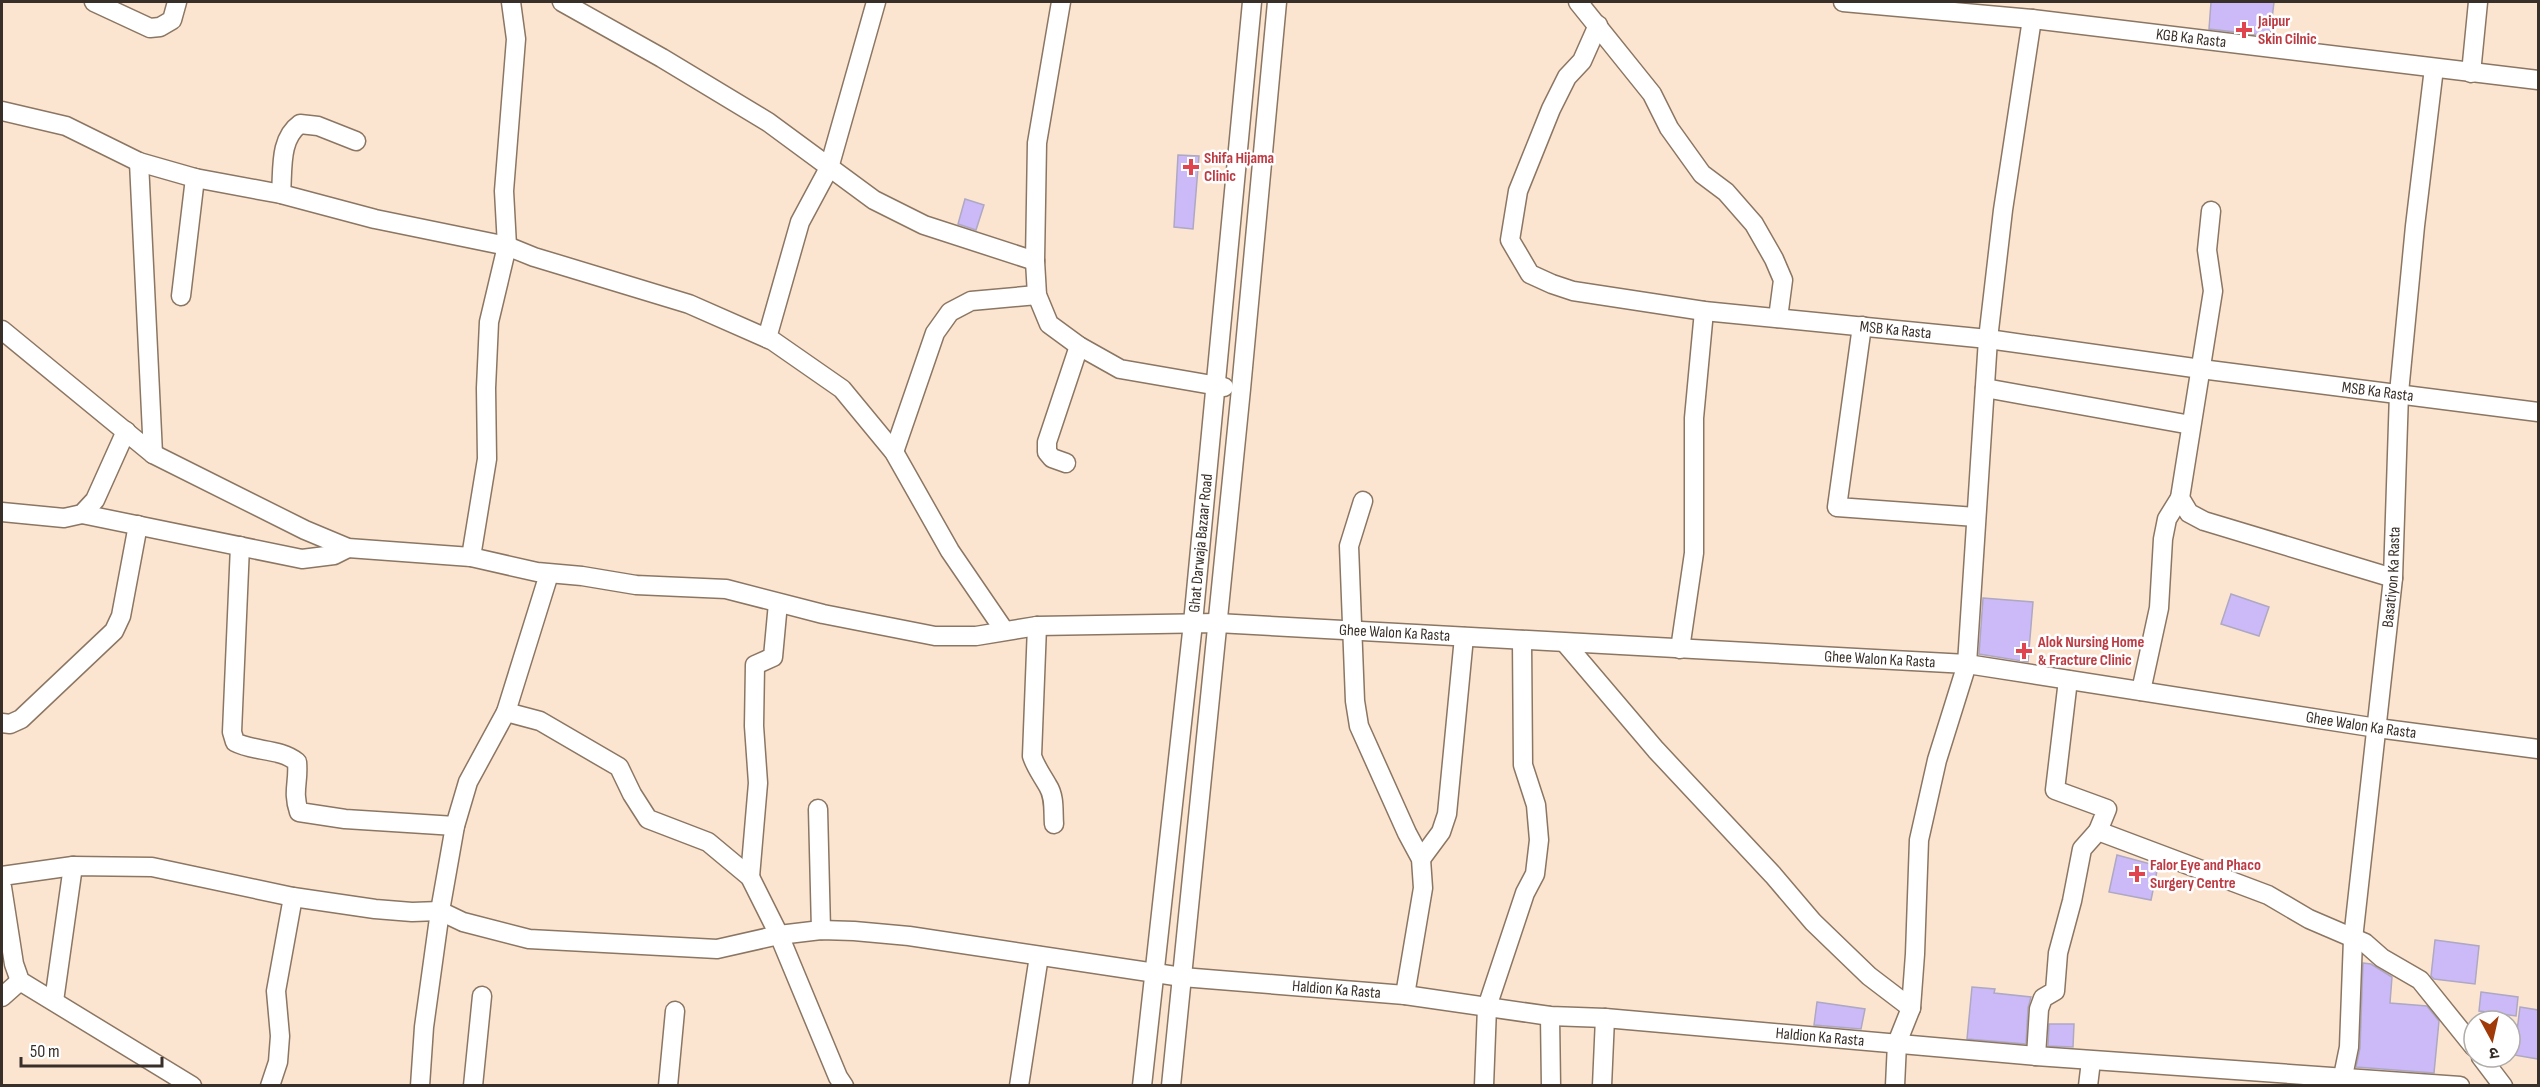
<svg xmlns="http://www.w3.org/2000/svg" width="2540" height="1087" font-family="'Sofia Sans Condensed','Noto Sans Devanagari',sans-serif">
<style>
.building{fill:#cbbaf7;stroke:#aea8c2;stroke-width:1.5}
.lines{fill:none;stroke-linecap:round;stroke-linejoin:round}
.minor-casing{stroke:#8b7663;stroke-width:21}
.minor{stroke:#fff;stroke-width:18}
.health-dot{fill:#e0444e;stroke:#fff;stroke-width:2}
.labels{text-anchor:middle;dominant-baseline:central;stroke-width:5;stroke-linejoin:round;paint-order:stroke}
.health-label{font-size:16px;font-weight:bold;fill:#be3a42;stroke:#fff;text-anchor:start}
.street-label{font-size:16px;fill:#382f28;stroke:#fff}
</style>
<rect width="100%" height="100%" fill="#fce5d0"/>
<g class="building">
<path d="M2211,2H2274L2270,36L2209,29Z"/>
<path d="M1178,155L1199,156L1193,229L1174,227Z"/>
<path d="M965,199L984,205L976,230L958,224Z"/>
<path d="M2231,594L2269,607L2259,636L2221,624Z"/>
<path d="M1983,598L2033,602L2028,662L1979,654Z"/>
<path d="M2117,855L2158,866L2151,900L2109,892Z"/>
<path d="M2435,940L2479,946L2475,984L2434,979L2431,976Z"/>
<path d="M2363,963L2371,964L2392,977L2390,1003L2427,1006L2439,1021L2434,1073L2356,1067L2360,1048Z"/>
<path d="M1972,987L1995,989L1994,993L2031,997L2028,1008L2026,1044L1967,1039Z"/>
<path d="M2481,992L2518,997L2516,1016L2479,1011Z"/>
<path d="M1817,1002L1865,1009L1861,1029L1814,1025Z"/>
<path d="M2520,1007L2538,1010V1059L2514,1055Z"/>
<path d="M2049,1024H2074L2073,1047L2048,1046Z"/>
</g>
<g class="lines">
<defs>
<g id="minor">
<path d="M94,2L150,28L160,27L172,20L177,2"/>
<path d="M562,2L662,58L768,122L874,200L924,225L1035,261"/>
<path d="M1061,2L1037,143L1035,261L1037,295L1049,324L1079,346L1120,369L1224,387"/>
<path d="M1578,2L1652,94L1669,128L1702,174L1726,192L1754,224L1774,259L1783,280L1778,318"/>
<path id="s1" d="M1843,2L2032,19L2538,80"/>
<path id="s2" d="M1598,25L1582,61L1567,77L1551,109L1518,191L1510,240L1530,274L1552,284L1573,291L1704,311L1988,339L2201,369L2538,412"/>
<path d="M2471,73L2478,2"/>
<path d="M2,111L66,126L139,162L195,178L281,194L375,219L507,246L534,257L689,304L773,341L842,389L894,452L950,551L1004,630"/>
<path d="M139,162L153,454"/>
<path d="M281,194C283,169 279,139 300,124L318,126L356,141"/>
<path d="M2211,211L2207,250L2213,291L2180,498L2189,513L2204,521L2393,578"/>
<path d="M181,296L195,178"/>
<path d="M1862,326L1837,507L1976,517"/>
<path id="s3" d="M2,330L153,454L305,530L348,548L471,557L537,572L582,576L636,585L726,589L823,614L935,636H976L1037,626L1217,623L1967,664L2377,728L2538,749"/>
<path d="M767,338L800,222L829,168L876,2"/>
<path d="M1985,388L2191,425"/>
<path d="M894,452L935,333L950,312L971,301L1037,295"/>
<path d="M1066,463L1052,458L1047,452V442L1079,346"/>
<path d="M1363,501L1349,546L1355,701L1359,726L1407,833L1421,859L1423,888L1405,995"/>
<path d="M2,512L64,518L82,514L95,500L126,431"/>
<path d="M82,514L302,559L334,555L348,548"/>
<path d="M240,546L232,732L235,742C254,752 280,748 297,762C299,782 292,791 299,812L345,819L455,826"/>
<path d="M471,557L487,459L486,388L489,322L507,246L504,191L516,39L511,2"/>
<path d="M1037,626L1032,756C1036,768 1042,775 1048,786C1055,797 1053,811 1054,824"/>
<path d="M1565,643L1656,750L1773,875L1813,922L1869,976L1911,1008"/>
<path d="M1680,649L1694,553V418L1704,311"/>
<path d="M2068,680L2055,790L2107,809L2098,831"/>
<path d="M2141,691L2159,608L2163,539L2167,519L2180,498"/>
<path d="M506,712L540,721L619,767L632,794L648,819L708,842L750,877L779,935L838,1077L844,1086"/>
<path d="M2,723L10,724L21,719L114,631L121,616L138,525"/>
<path d="M818,809L821,930"/>
<path d="M1421,859L1441,832L1447,814L1464,637"/>
<path id="s4" d="M2,876L73,866L152,867L293,897L375,909L412,912L440,911L463,922L529,939L717,949L779,935L821,930L854,931L909,936L1182,977L1405,995L1550,1016L1605,1018L2036,1056L2460,1086"/>
<path d="M750,877L758,783L754,726L755,665L773,657L778,603"/>
<path d="M2,887L14,964L20,981L192,1086"/>
<path d="M2,997L20,981"/>
<path d="M54,1001L73,866"/>
<path d="M1550,1016L1551,1086"/>
<path d="M2036,1056L2039,1009L2043,998L2055,991L2058,953L2072,901L2082,849L2098,831L2268,895L2309,919L2365,943L2382,958L2420,980L2474,1047"/>
<path d="M2481,1057L2503,1086"/>
<path d="M270,1086L278,1062L280,1036L276,991L293,897"/>
<path d="M420,1086L424,1027L440,911L455,826L468,782L506,712L549,574"/>
<path d="M473,1086L482,996"/>
<path d="M668,1086L675,1011"/>
<path d="M1019,1086L1039,956"/>
<path id="s5" d="M1142,1086L1193,623L1252,2"/>
<path d="M1171,1086L1241,389L1277,2"/>
<path d="M1484,1086L1487,1007L1525,893L1535,874L1539,840L1536,805L1523,765L1522,640"/>
<path d="M1602,1086L1605,1018"/>
<path d="M1895,1086L1897,1043L1911,1008L1915,954L1919,840L1937,760L1967,664L1988,339L2003,210L2032,19"/>
<path d="M2088,1086L2091,1061"/>
<path id="s6" d="M2341,1086L2349,1047L2353,939L2393,578L2399,393L2415,226L2434,68"/>
</g>
</defs>
<use href="#minor" class="minor-casing"/>
<use href="#minor" class="minor"/>
</g>
<g class="health-dot">
<path d="M2241 21h6v6h6v6h-6v6h-6v-6h-6v-6h6z"/>
<path d="M1188 158h6v6h6v6h-6v6h-6v-6h-6v-6h6z"/>
<path d="M2021 642h6v6h6v6h-6v6h-6v-6h-6v-6h6z"/>
<path d="M2134 865h6v6h6v6h-6v6h-6v-6h-6v-6h6z"/>
</g>
<g class="labels">
<g class="health-label">
<text x="2258" y="21">Jaipur<tspan x="2258" dy="18">Skin Cilnic</tspan></text>
<text x="1204" y="158">Shifa Hijama<tspan x="1204" dy="18">Clinic</tspan></text>
<text x="2038" y="642">Alok Nursing Home<tspan x="2038" dy="18">&amp; Fracture Clinic</tspan></text>
<text x="2150" y="865">Falor Eye and Phaco<tspan x="2150" dy="18">Surgery Centre</tspan></text>
</g>
<g class="street-label">
<text stroke="none"><textPath href="#s1" startOffset="350">KGB Ka Rasta</textPath></text>
<text stroke="none"><textPath href="#s2" startOffset="646">MSB Ka Rasta</textPath></text>
<text stroke="none"><textPath href="#s2" startOffset="1132">MSB Ka Rasta</textPath></text>
<text stroke="none"><textPath href="#s5" startOffset="546">Ghat Darwaja Bazaar Road</textPath></text>
<text stroke="none"><textPath href="#s6" startOffset="512">Basatiyon Ka Rasta</textPath></text>
<text stroke="none"><textPath href="#s3" startOffset="1468">Ghee Walon Ka Rasta</textPath></text>
<text stroke="none"><textPath href="#s3" startOffset="1954">Ghee Walon Ka Rasta</textPath></text>
<text stroke="none"><textPath href="#s3" startOffset="2440">Ghee Walon Ka Rasta</textPath></text>
<text stroke="none"><textPath href="#s4" startOffset="1350">Haldion Ka Rasta</textPath></text>
<text stroke="none"><textPath href="#s4" startOffset="1836">Haldion Ka Rasta</textPath></text>
</g>
</g>
<rect width="2540" height="1087" fill="none" stroke="#382f28" stroke-width="6"/>
<g transform="translate(2492 1039) rotate(172)"><circle r="28" fill="#ffffff" stroke="#afaca9" stroke-width="1.5"/>
<path d="M0-4.5L10 22L0 15L-10 22Z" fill="#a03b09"/>
<text y="-9" font-size="16" font-weight="bold" text-anchor="middle" fill="#382f28">उ</text>
</g>
<path d="M21 1057v9h141v-9" fill="none" stroke="#382f28" stroke-width="3"/>
<text x="30" y="1057" font-size="18" fill="#382f28" stroke="#ffffff" stroke-width="4.5" paint-order="stroke">50 m</text>
</svg>
